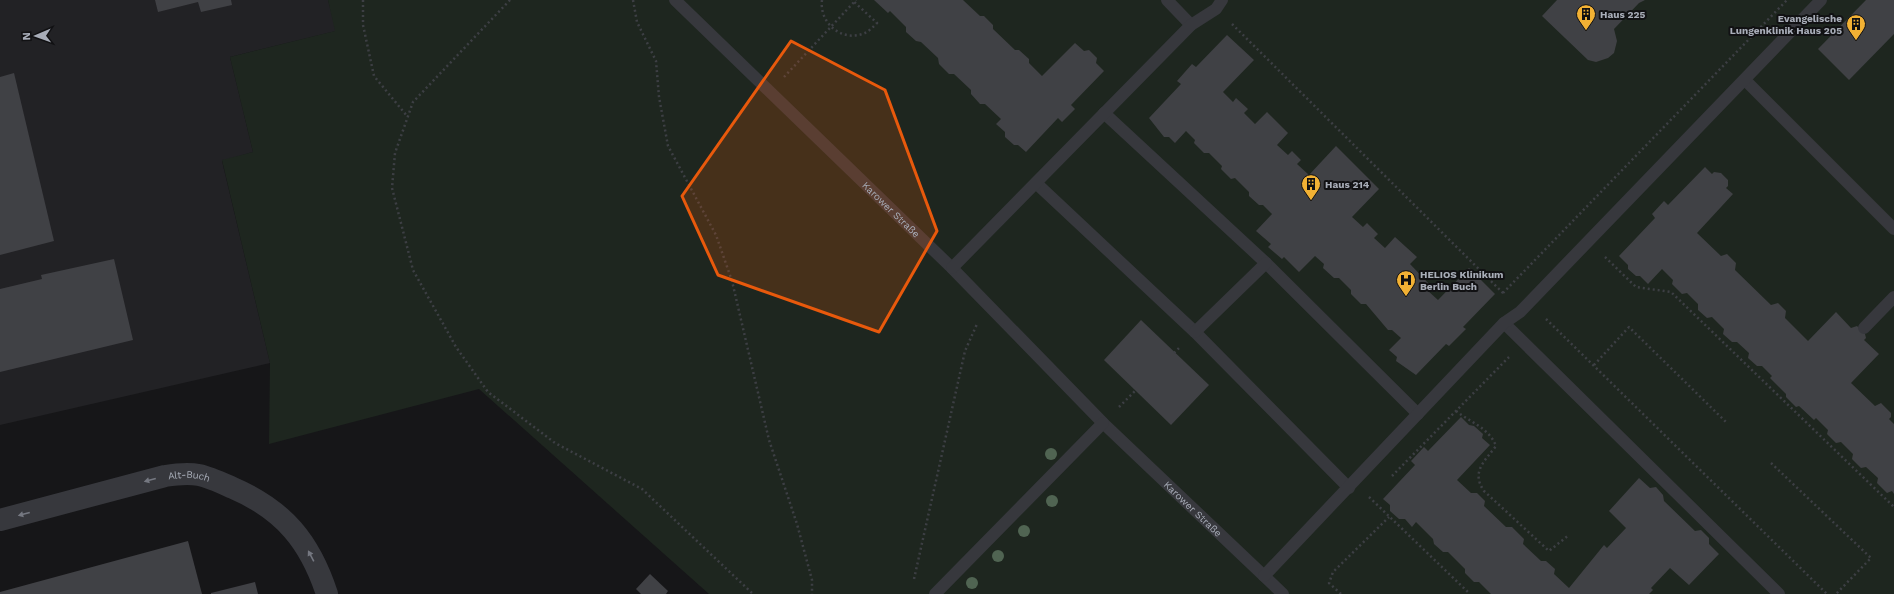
<svg xmlns="http://www.w3.org/2000/svg" width="1894" height="594" font-family="'Work Sans',sans-serif">
<style>
.built{fill:#222225}
.green{fill:#1e261f}
.building{fill:#404145}
.lines{fill:none;stroke-linecap:round;stroke-linejoin:round}
.path{stroke:#3d3f44;stroke-width:2.5;stroke-dasharray:2 3;stroke-linecap:butt}
.lane{stroke:#37383d;stroke-width:12}
.street{stroke:#37383d;stroke-width:22}
.tree{fill:#506452}
.oneway{fill:#757881}
.marked{fill:#e8590c;fill-opacity:0.2;stroke:#e8590c;stroke-width:3;stroke-linejoin:round}
.labels{text-anchor:middle;dominant-baseline:central;stroke-width:4;stroke-linejoin:round;paint-order:stroke}
.poi-label{font-size:10px;font-weight:bold;fill:#a8adb8;stroke:#111113;text-anchor:start}
.street-label{font-size:10px;fill:#a8adb8;stroke:#111113}
</style>
<rect width="100%" height="100%" fill="#161618"/>
<path class="built" d="M0,0H328L336,31L230,57L253,152L222,161L270,363L0,425Z"/>
<path class="green" d="M328,0H1894V594H709L479,389L269,444L270,363L222,160L253,152L230,57L335,31Z"/>
<g class="building">
<path d="M155,0H231L232,5L201,12L198,2L158,12Z"/>
<path d="M874,0H963L980,16H984L993,25V29L1015,50H1019L1029,59V63L1042,76L1075,43L1084,51L1089,50L1097,58L1096,63L1104,71L1071,105L1075,109L1062,122L1058,118L1026,152L1018,145H1014L1005,137V132L996,124L1001,119L985,104H980L971,94V90L954,74H949L939,64L938,58L921,42L916,41L906,32V27L890,11L888,13Z"/>
<path d="M1557,0H1645L1639,3L1614,29L1617,41L1614,53L1608,58L1596,62L1588,60L1542,16Z"/>
<path d="M1866,0H1894V34L1849,80L1818,49Z"/>
<path d="M1227,35L1254,60L1223,92L1233,102L1236,98L1248,109L1244,113L1255,124L1267,112L1288,133L1277,145L1288,155L1292,151L1301,160L1297,164L1309,175L1336,146L1379,189L1352,217L1363,227L1367,223L1378,234L1374,238L1385,248L1395,237L1417,257L1410,264L1431,286L1427,290L1438,300L1469,268L1495,294L1463,327L1466,329L1449,346L1446,344L1416,375L1396,361L1397,357L1389,350L1401,338L1392,330H1388L1366,304H1361L1351,294V290L1339,278H1334L1323,268L1324,264L1315,256L1299,272L1284,257L1282,259L1268,247L1271,244L1256,231L1272,214L1263,205H1259L1249,196V192L1235,178L1231,179L1221,169L1222,166L1209,153H1204L1194,143L1195,140L1186,131L1175,143L1169,137H1164L1149,118L1181,84L1177,81L1192,64L1196,67Z"/>
<path d="M14,73L54,241L0,255V77Z"/>
<path d="M1705,167L1712,174L1714,172L1721,173L1728,180V186L1726,188L1733,194L1697,233L1721,256L1727,254L1736,263L1735,270L1771,305L1778,303L1786,311L1785,318L1808,341L1836,312L1851,328L1857,326L1865,334L1866,338L1864,340L1879,354L1851,383L1875,406L1881,403L1891,413V417L1889,419L1894,424V494L1892,491L1887,493L1877,483L1878,478L1866,467L1861,468L1852,459L1853,454L1841,442L1836,443L1827,434L1828,430L1816,418L1814,420L1799,406L1796,407L1786,397V394L1770,378L1772,376L1762,366H1757L1748,358L1749,353L1737,342H1732L1723,334L1724,329L1712,317L1707,318L1698,310V304L1687,293L1682,294L1672,284L1673,280L1662,269L1648,284L1640,276H1636L1628,269V265L1619,256L1655,218L1652,214L1664,201L1668,205Z"/>
<path d="M114,259L133,340L0,372V289L42,279L41,275Z"/>
<path d="M1141,320L1209,385L1171,425L1104,360Z"/>
<path d="M1461,417L1469,425L1474,426L1483,434L1482,438L1490,445L1457,480L1471,493H1477L1485,501L1484,506L1506,527H1512L1524,539L1523,544L1541,561H1546L1555,569L1554,574L1569,588L1604,545L1607,548L1626,528L1609,511L1639,478L1650,488L1656,487L1663,495L1664,501L1695,531L1701,530L1709,538V544L1719,554L1689,585L1670,568L1651,588L1653,590L1649,594H1491L1479,582H1474L1465,573V569L1448,552H1443L1434,544L1433,539L1416,522L1412,527L1405,519H1399L1390,511V505L1383,499L1415,465L1411,461L1424,447L1428,451Z"/>
<path d="M188,541L202,594H0V592Z"/>
<path d="M650,574L668,591L666,594H641L636,589Z"/>
<path d="M255,582L258,594H211V593Z"/>
</g>
<g class="lines">
<g class="path">
<path d="M363,0V25L374,76L407,116"/>
<path d="M510,0L413,102L395,153L392,188L413,270L456,347L488,392L555,443L642,489L753,594"/>
<path d="M633,0L637,22L656,61L659,97L668,146L716,235L732,281L769,440L797,524L812,580V594"/>
<path d="M822,0C819,23 842,43 865,33C869,31 873,27 877,23L852,0"/>
<path d="M1232,24L1505,295"/>
<path d="M784,77L856,0"/>
<path d="M1605,257L1636,287L1671,292L1894,507"/>
<path d="M1503,293L1787,0"/>
<path d="M1546,319L1827,594"/>
<path d="M1174,353L1180,347"/>
<path d="M1594,365L1629,327L1727,423"/>
<path d="M1119,407L1136,390"/>
<path d="M1456,411C1470,422 1489,428 1496,446C1484,462 1471,472 1484,491L1549,551L1569,535"/>
<path d="M1771,463L1871,558L1836,594"/>
<path d="M1392,476L1509,357"/>
<path d="M1369,497L1470,594"/>
<path d="M914,579L965,351L977,324"/>
<path d="M1341,594L1329,583L1333,572L1389,517"/>
</g>
<g class="lane">
<path id="s1" d="M675,0L952,268L1103,423L1283,594"/>
<path d="M1167,0L1191,25"/>
<path d="M1745,80L1894,229"/>
<path d="M1104,113L1266,263L1418,414"/>
<path d="M1036,183L1195,332L1349,488"/>
<path d="M952,268L1191,25L1216,9L1222,0"/>
<path d="M1504,323L1779,594"/>
<path d="M1864,328L1894,297"/>
<path d="M1195,332L1266,263"/>
<path d="M1264,576L1504,323L1520,312L1821,0"/>
<path d="M935,594L1103,423"/>
</g>
<path class="street" id="s2" d="M0,520L165,476C197,471 204,475 233,488C284,510 310,542 327,594"/>
</g>
<g class="tree">
<circle cx="1051" cy="454" r="6"/>
<circle cx="1052" cy="501" r="6"/>
<circle cx="1024" cy="531" r="6"/>
<circle cx="998" cy="556" r="6"/>
<circle cx="972" cy="583" r="6"/>
</g>
<defs><path id="oneway-solid" d="M-6-.8H1V-3.2L6.5 0L1 3.2V.8H-6Z"/></defs>
<g class="oneway">
<use href="#oneway-solid" transform="translate(150 480) rotate(165)"/>
<use href="#oneway-solid" transform="translate(24 514) rotate(165)"/>
<use href="#oneway-solid" transform="translate(311 556) rotate(-118)"/>
</g>
<path class="marked" d="M791,41L885,90L937,231L879,332L718,275L682,196Z"/>
<defs>
<symbol id="building-pin" viewBox="-11 -11 22 30"><path d="M0 17L-7.5 6A9.5 9.5 0 1 1 7.5 6Z" fill="#f2b134" stroke="#111113"/><path d="M-4-6H4V6H1V3H-1V6H-4ZM-2.5-4.3h1.7v1.8h-1.7ZM.8-4.3h1.7v1.8H.8ZM-2.5-1h1.7V.8h-1.7ZM.8-1h1.7V.8H.8Z" fill="#111"/></symbol>
<symbol id="hospital-pin" viewBox="-11 -11 22 30"><path d="M0 17L-7.5 6A9.5 9.5 0 1 1 7.5 6Z" fill="#f2b134" stroke="#111113"/><path d="M-5-5h3v3.5h4V-5h3V5h-3V1.5h-4V5h-3Z" fill="#111"/></symbol>
</defs>
<g fill-rule="evenodd">
<use href="#building-pin" x="1575" y="3" width="22" height="30"/>
<use href="#building-pin" x="1845" y="13" width="22" height="30"/>
<use href="#building-pin" x="1300" y="173" width="22" height="30"/>
<use href="#hospital-pin" x="1395" y="269" width="22" height="30"/>
</g>
<g class="labels">
<g class="poi-label">
<text x="1600" y="14">Haus 225</text>
<text x="1842" y="18" text-anchor="end">Evangelische<tspan x="1842" dy="12">Lungenklinik Haus 205</tspan></text>
<text x="1325" y="184">Haus 214</text>
<text x="1420" y="274">HELIOS Klinikum<tspan x="1420" dy="12">Berlin Buch</tspan></text>
</g>
<g class="street-label">
<text stroke="none"><textPath href="#s1" startOffset="301">Karower Straße</textPath></text>
<text stroke="none"><textPath href="#s2" startOffset="195">Alt-Buch</textPath></text>
<text stroke="none"><textPath href="#s1" startOffset="726">Karower Straße</textPath></text>
</g>
</g>
<g transform="translate(36 36) rotate(268)" stroke="#111113" stroke-width="3" paint-order="stroke">
<path d="M0-3L7 15L0 10L-7 15Z" fill="#a8adb8"/>
<text y="-6" font-size="11" font-weight="bold" text-anchor="middle" fill="#a8adb8">N</text>
</g>
</svg>
